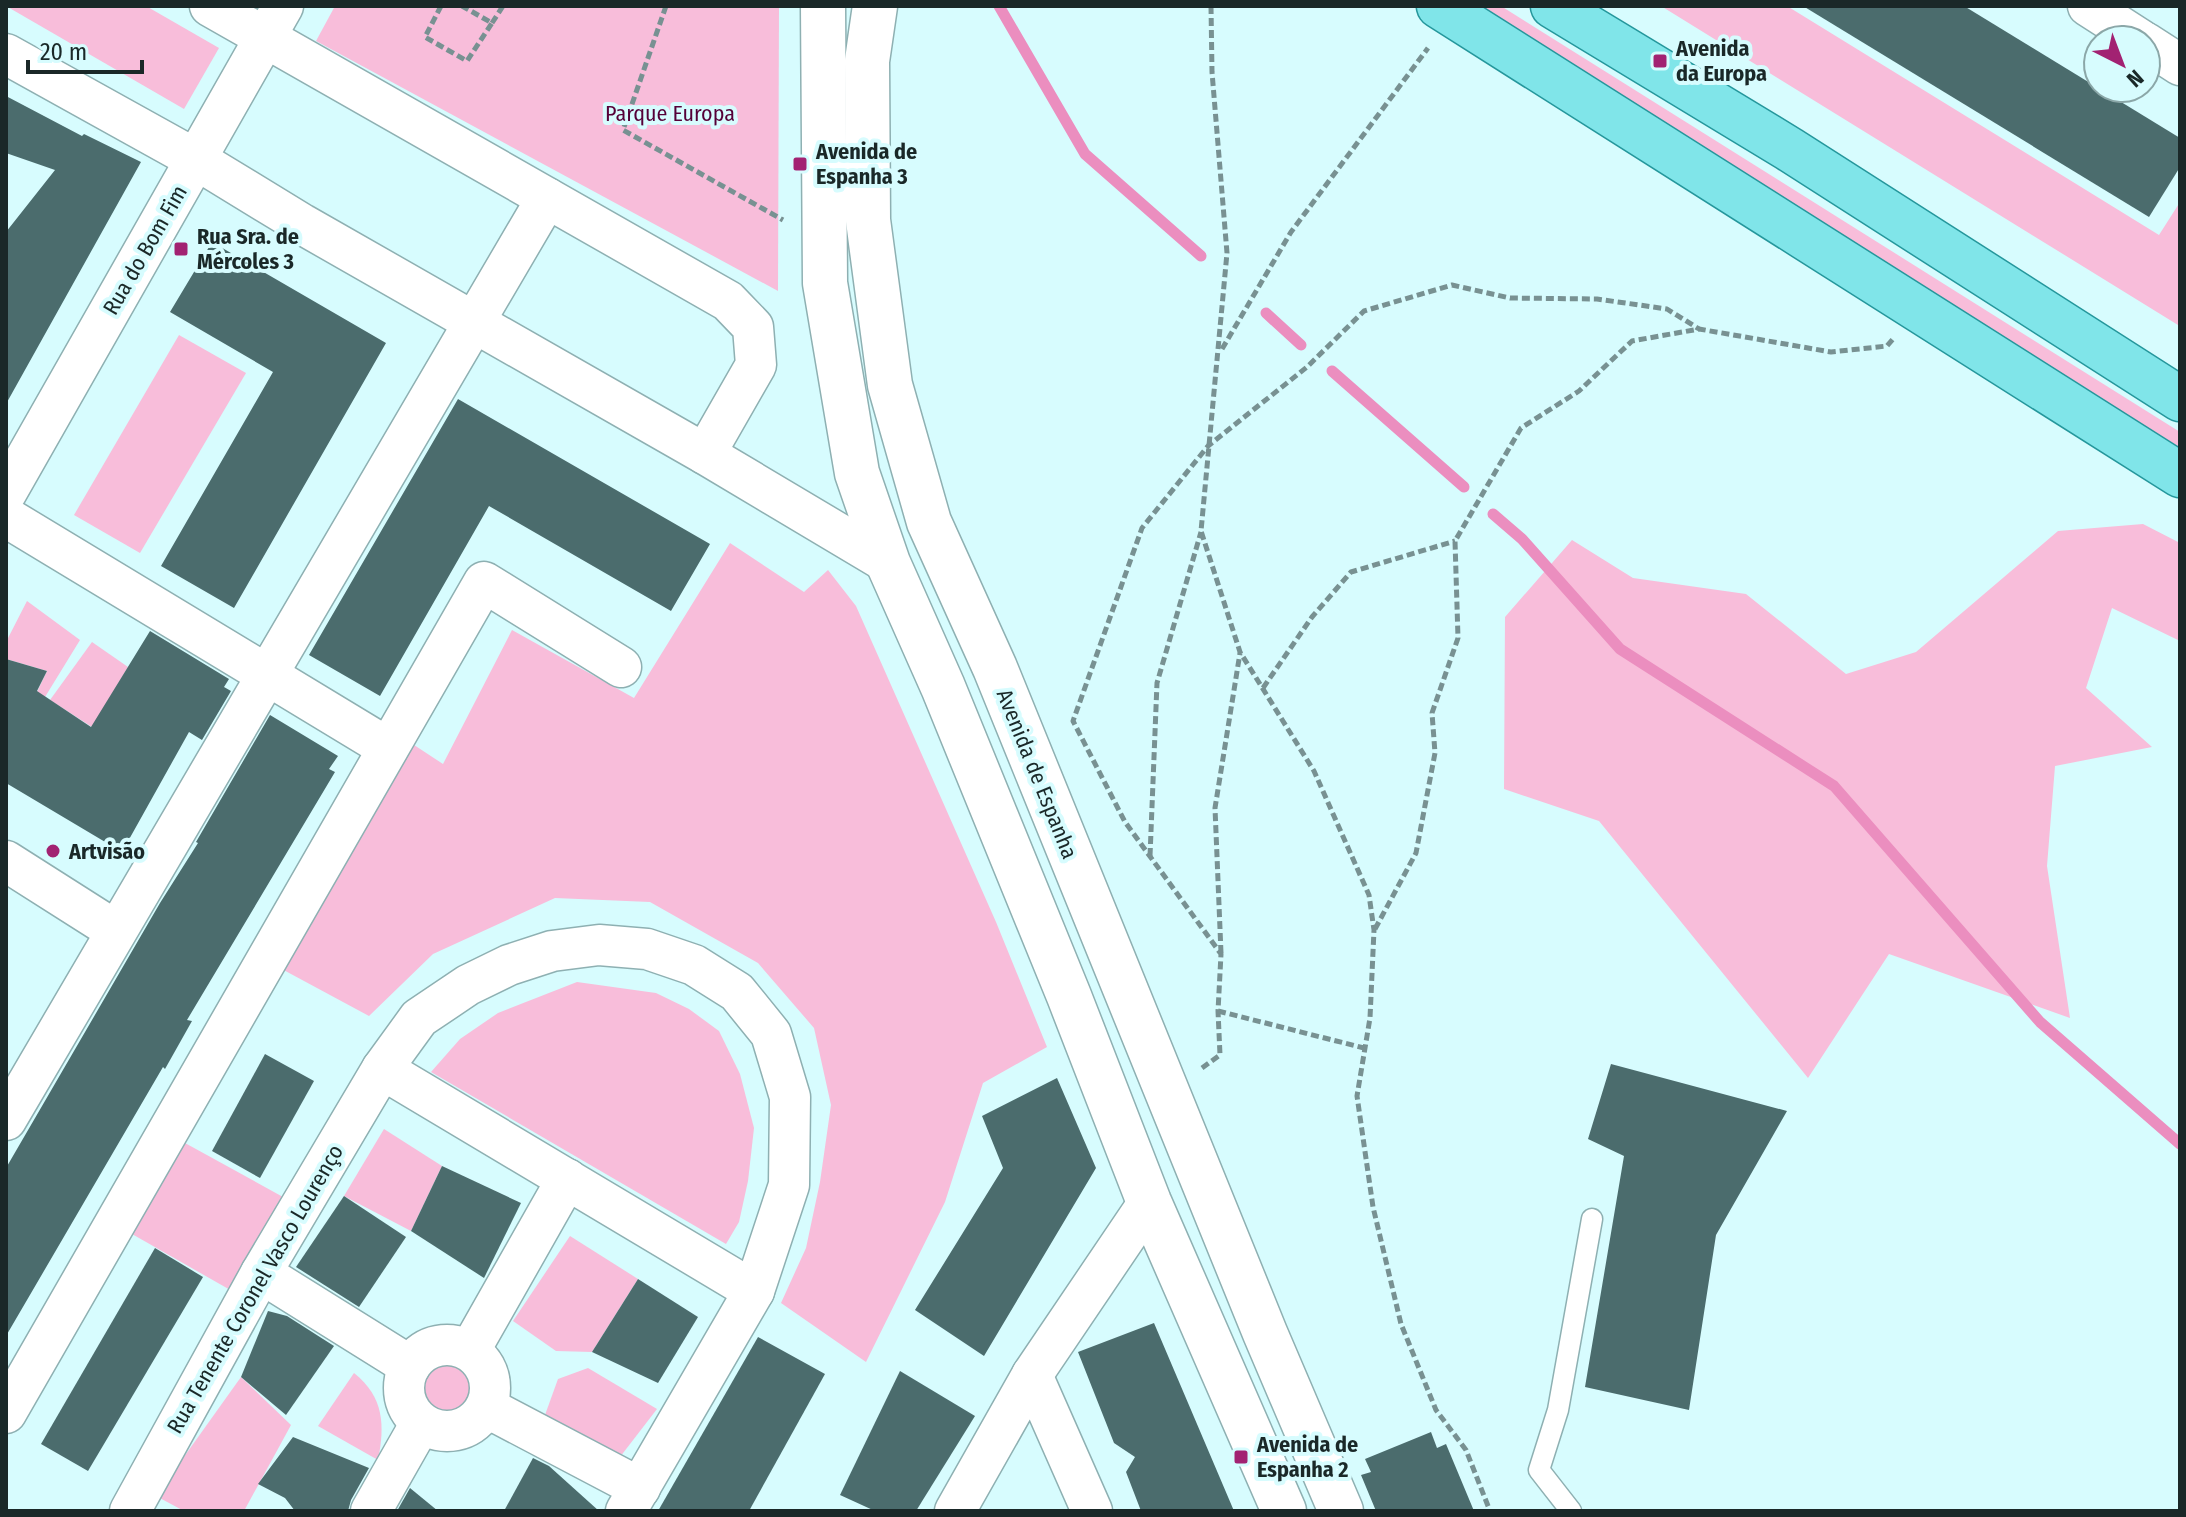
<svg xmlns="http://www.w3.org/2000/svg" width="2186" height="1517" font-family="'Fira Sans Condensed',sans-serif">
<style>
.green{fill:#f8bdda}
.lines{fill:none;stroke-linecap:round;stroke-linejoin:round}
.stream{stroke:#eb8ebf;stroke-width:11}
.building{fill:#4b6c6d}
.service-casing{stroke:#8eb0b2;stroke-width:23}
.minor-casing{stroke:#8eb0b2;stroke-width:43}
.secondary-casing{stroke:#8eb0b2;stroke-width:47}
.primary-casing{stroke:#25979c;stroke-width:47}
.path{stroke:#789192;stroke-width:5;stroke-dasharray:8 4;stroke-linecap:butt}
.service{stroke:#fff;stroke-width:20}
.minor{stroke:#fff;stroke-width:40}
.secondary{stroke:#fff;stroke-width:44}
.primary{stroke:#80e5e9;stroke-width:44}
.poi-dot{fill:#a22272;stroke:#d7fcfe;stroke-width:3}
.labels{text-anchor:middle;dominant-baseline:central;stroke-width:8;stroke-linejoin:round;paint-order:stroke}
.poi-label{font-size:22px;font-weight:bold;fill:#1a2828;stroke:#d7fcfe;text-anchor:start}
.park-label{font-size:22px;fill:#550038;stroke:#d7fcfe}
.street-label{font-size:22px;fill:#1a2828;stroke:#d7fcfe}
</style>
<rect width="100%" height="100%" fill="#d7fcfe"/>
<g class="green">
<path d="M6,6H146L219,48L184,109Z"/>
<path d="M335,6H779L778,291L316,41Z"/>
<path d="M1471,6H1501L2180,432V452Z"/>
<path d="M1661,6H1787L2159,235L2180,202V322L2178,325Z"/>
<path d="M179,335L246,373L140,553L74,515Z"/>
<path d="M2143,524L2180,543V641L2112,608L2086,688L2152,747L2055,766L2047,866L2070,1018L1889,954L1808,1078L1599,821L1504,789L1505,617L1572,540L1633,578L1746,594L1846,674L1916,652L2058,531Z"/>
<path d="M730,543L804,592L828,570L856,606L996,922L1047,1047L983,1083L945,1202L866,1362L781,1303L806,1248L820,1182L831,1105L814,1028L758,963L650,902L555,898L433,954L369,1016L265,960L411,743L443,764L512,630L634,698Z"/>
<path d="M27,601L80,640L45,697L37,692L47,671L6,659V642Z"/>
<path d="M92,642L128,667L92,727L50,700Z"/>
<path d="M577,982L656,993L689,1009L719,1031L740,1074L754,1128L748,1181L739,1222L726,1244L431,1072L460,1039L498,1013Z"/>
<path d="M384,1129L442,1166L411,1231L344,1196Z"/>
<path d="M185,1143L283,1197L232,1291L132,1234Z"/>
<path d="M570,1236L638,1279L592,1352L556,1351L513,1321Z"/>
<circle cx="445" cy="1387" r="26"/>
<path d="M588,1368L657,1409L620,1457L545,1415L558,1379Z"/>
<path d="M354,1373C384,1397 385,1425 378,1460L318,1426Z"/>
<path d="M241,1377L291,1425L244,1511H184L156,1496Z"/>
</g>
<g class="lines">
<g class="stream">
<path d="M999,6L1085,154L1201,256"/>
<path d="M1266,313L1301,345"/>
<path d="M1332,371L1464,487"/>
<path d="M1493,514L1522,539L1620,649L1834,786L2040,1022L2180,1144"/>
</g>
</g>
<g class="building">
<path d="M1803,6H1964L2180,138V167L2149,217Z"/>
<path d="M6,96L82,136L84,134L141,162L6,404V232L55,170L6,153Z"/>
<path d="M212,242L386,343L234,608L161,566L273,372L170,312Z"/>
<path d="M458,399L710,544L671,611L489,506L380,696L309,655Z"/>
<path d="M150,631L229,679L224,687L231,691L202,740L189,732L122,852L6,783V659L47,671L37,691L91,727Z"/>
<path d="M270,715L338,756L329,769L335,772L187,1020L192,1021L165,1069L163,1067L6,1336V1168L160,903L198,843L196,842Z"/>
<path d="M265,1054L314,1081L260,1178L212,1151Z"/>
<path d="M1611,1064L1787,1111L1716,1235L1689,1410L1585,1387L1624,1156L1588,1139Z"/>
<path d="M1057,1078L1096,1168L984,1356L915,1310L1003,1168L982,1116Z"/>
<path d="M442,1166L521,1203L484,1278L411,1231Z"/>
<path d="M344,1196L406,1237L359,1307L296,1267Z"/>
<path d="M155,1248L203,1277L88,1471L41,1444Z"/>
<path d="M638,1279L698,1317L658,1383L592,1352Z"/>
<path d="M268,1311L287,1316L334,1346L286,1415L241,1377Z"/>
<path d="M1154,1323L1234,1511H1141L1126,1472L1135,1457L1114,1443L1078,1352Z"/>
<path d="M758,1337L825,1374L749,1511H658Z"/>
<path d="M900,1371L975,1416L916,1511H875L840,1495Z"/>
<path d="M1431,1432L1437,1448L1446,1444L1474,1511H1376L1361,1475L1371,1472L1365,1459Z"/>
<path d="M293,1437L369,1468L351,1500L348,1511H295L285,1498L258,1484Z"/>
<path d="M533,1458L549,1466L599,1511H504Z"/>
<path d="M410,1488L438,1511H397Z"/>
</g>
<g class="lines">
<defs>
<path id="service" d="M1571,1511L1539,1470L1558,1410L1592,1219"/>
<g id="minor">
<path d="M210,6L728,301L753,327L756,365L705,454"/>
<path d="M2088,6L2141,40"/>
<path d="M2146,43L2180,65"/>
<path d="M6,54L197,160L302,224L705,454L888,563"/>
<path d="M6,493L283,6"/>
<path d="M6,517L388,748"/>
<path d="M6,861L116,931"/>
<path d="M382,1069L754,1291"/>
<path d="M6,1120L547,198"/>
<path d="M261,1273L410,1366"/>
<circle cx="447" cy="1388" r="43"/>
<path d="M470,1350L567,1179"/>
<path d="M1032,1375L1149,1202"/>
<path d="M486,1407L640,1488"/>
<path d="M6,1413L484,582L621,667"/>
<path d="M130,1511L261,1273L382,1069L419,1018L468,985L509,965L552,951L599,945L647,949L694,965L737,992L771,1034L790,1097L789,1185L754,1291L626,1511"/>
<path d="M371,1511L421,1423"/>
<path d="M955,1511L1032,1375L1092,1511"/>
</g>
<g id="secondary">
<path d="M823,6L825,283L857,473L888,563L943,687L1069,996L1149,1202L1284,1511"/>
<path d="M875,6L867,61L868,220L890,385L929,522L995,668L1265,1333L1341,1511"/>
</g>
<g id="primary">
<path d="M1439,6L2180,475"/>
<path d="M1553,6L1789,149L2180,399"/>
</g>
</defs>
<use href="#service" class="service-casing"/>
<use href="#minor" class="minor-casing"/>
<use href="#secondary" class="secondary-casing"/>
<use href="#primary" class="primary-casing"/>
<g class="path">
<path d="M441,6L425,37L467,61L492,23L462,6"/>
<path d="M666,6L623,130L783,220"/>
<path d="M1211,6L1212,72L1227,253L1201,531L1240,652L1314,771L1369,895L1374,930L1370,1018L1357,1096L1373,1207L1401,1324L1436,1410L1466,1450L1490,1511"/>
<path d="M492,23L503,6"/>
<path d="M1222,349L1291,232L1428,48"/>
<path d="M1263,688L1312,617L1351,572L1455,541"/>
<path d="M1150,856L1157,683L1201,532"/>
<path d="M1375,929L1416,853L1435,753L1432,713L1458,638L1455,541L1521,428L1579,391L1632,341L1699,329L1831,352L1887,346L1893,339"/>
<path d="M1221,953L1215,808L1240,653"/>
<path d="M1218,1011L1364,1048"/>
<path d="M1202,1068L1220,1055L1218,1011L1221,954L1125,822L1073,721L1142,528L1208,446L1307,367L1364,311L1452,285L1510,298L1597,299L1667,309L1699,329"/>
</g>
<use href="#service" class="service"/>
<use href="#minor" class="minor"/>
<use href="#secondary" class="secondary"/>
<use href="#primary" class="primary"/>
</g>
<g class="poi-dot">
<rect x="1652" y="53" width="16" height="16" rx="4"/>
<rect x="792" y="156" width="16" height="16" rx="4"/>
<rect x="173" y="241" width="16" height="16" rx="4"/>
<circle cx="53" cy="851" r="8"/>
<rect x="1233" y="1449" width="16" height="16" rx="4"/>
</g>
<g class="labels">
<g class="poi-label">
<text x="1676" y="48">Avenida<tspan x="1676" dy="25">da Europa</tspan></text>
<text x="816" y="151">Avenida de<tspan x="816" dy="25">Espanha 3</tspan></text>
<text x="197" y="236">Rua Sra. de<tspan x="197" dy="25">Mércoles 3</tspan></text>
<text x="69" y="851">Artvisão</text>
<text x="1257" y="1444">Avenida de<tspan x="1257" dy="25">Espanha 2</tspan></text>
</g>
<g class="park-label">
<text x="670" y="113">Parque Europa</text>
</g>
<g class="street-label">
<text transform="translate(145 250) rotate(-60)">Rua do Bom Fim</text>
<text transform="translate(1037 774) rotate(68)">Avenida de Espanha</text>
<text transform="translate(255 1289) rotate(-60)">Rua Tenente Coronel Vasco Lourenço</text>
</g>
</g>
<rect width="2186" height="1517" fill="none" stroke="#1a2828" stroke-width="16"/>
<g transform="translate(2122 64) rotate(138)"><circle r="38" fill="#d7fcfe" stroke="#8ba7a8" stroke-width="2"/>
<path d="M0-6L14 30L0 20L-14 30Z" fill="#a22272"/>
<text y="-12" font-size="22" font-weight="bold" text-anchor="middle" fill="#1a2828">N</text>
</g>
<path d="M28 60v12h114v-12" fill="none" stroke="#1a2828" stroke-width="4"/>
<text x="40" y="60" font-size="24" fill="#1a2828" stroke="#d7fcfe" stroke-width="6" paint-order="stroke">20 m</text>
</svg>
